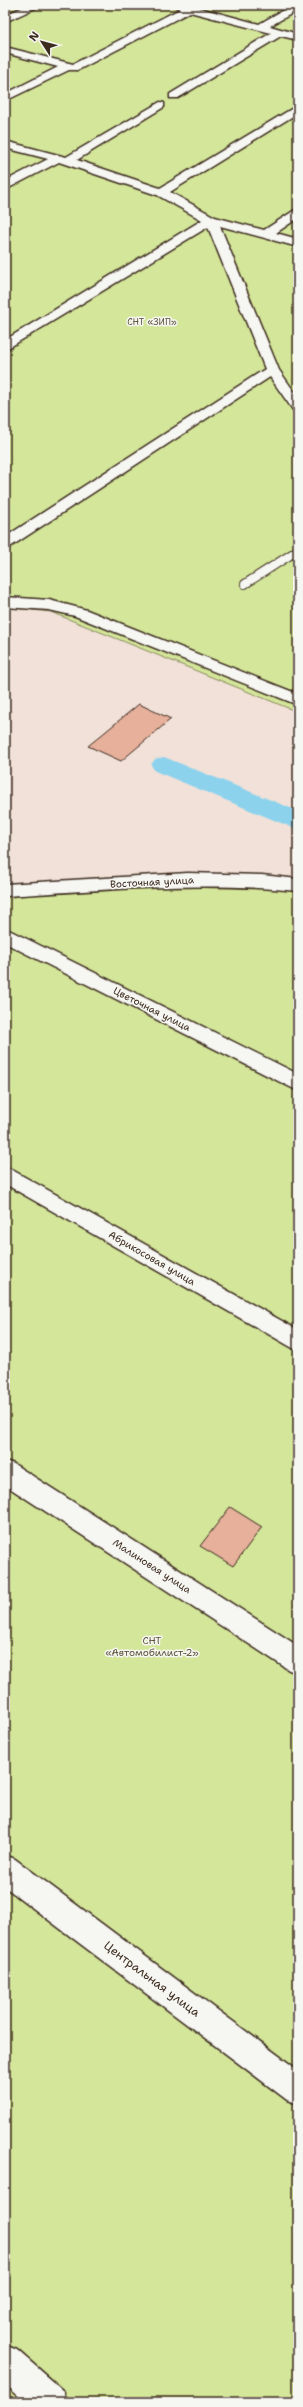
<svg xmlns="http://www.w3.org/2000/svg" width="303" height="2407" font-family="'Shantell Sans',sans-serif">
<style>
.green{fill:#d4e69a;stroke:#88885c}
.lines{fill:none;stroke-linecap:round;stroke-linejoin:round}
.canal{fill:#8cd2ed;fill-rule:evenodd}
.building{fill:#e6b09b;stroke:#3b2a1e}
.service-casing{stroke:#3b2a1e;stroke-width:10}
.minor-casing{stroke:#3b2a1e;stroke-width:3}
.service{stroke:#f6f6f2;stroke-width:8}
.minor{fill:#f6f6f2;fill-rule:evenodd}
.labels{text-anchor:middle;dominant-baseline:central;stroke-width:3;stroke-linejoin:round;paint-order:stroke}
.far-park-label{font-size:9px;fill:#5a5037;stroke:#f6f6f2}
.street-label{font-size:10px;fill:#3b2a1e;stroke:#f6f6f2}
.park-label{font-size:10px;fill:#5a5037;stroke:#f6f6f2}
.near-street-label{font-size:12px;fill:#3b2a1e;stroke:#f6f6f2}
</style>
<rect width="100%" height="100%" fill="#f1e1d8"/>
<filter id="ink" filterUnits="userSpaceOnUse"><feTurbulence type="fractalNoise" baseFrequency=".025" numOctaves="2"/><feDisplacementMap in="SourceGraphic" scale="8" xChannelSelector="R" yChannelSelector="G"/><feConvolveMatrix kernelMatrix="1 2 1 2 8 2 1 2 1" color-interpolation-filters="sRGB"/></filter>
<g filter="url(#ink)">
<g class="green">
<path d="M5,5H298V712L51,612L5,607Z"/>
<path d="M178,880L298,885V2402H5V890Z"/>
</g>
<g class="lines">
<path class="canal" d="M164,757L298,811V830L155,771L151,765L155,759Z"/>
</g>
<g class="building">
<path d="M139,704L171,719L121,761L88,746Z"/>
<path d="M230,1507L262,1527L233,1566L200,1546Z"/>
</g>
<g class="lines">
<defs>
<path id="service" d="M245,584L298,550"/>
<g id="minor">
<path d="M28,5H42L5,22V15Z"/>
<path d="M172,5H189L259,24L292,5H298V10L270,26L298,34V40L281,36L178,98H170V94L271,33L190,12L78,70H69L5,101V94L58,67L5,53V47L73,64L180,9Z"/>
<path d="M160,102L164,103V107L77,160L160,188L298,105V113L170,192L215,217L264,230L298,208V218L276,233L298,239V247L220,226L279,370L298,397V411L293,410L270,377L10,547L5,549V537L265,369L208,227L5,350V340L202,220L157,195L59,162L5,190V181L48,159L5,148V141L66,157Z"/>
<path d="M5,597L49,600L87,610L298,694V705L75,616L49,610L5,607Z"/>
<path d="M188,873L262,875L298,879V891C200,881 103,890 5,896V884Z"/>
<path d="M5,928L298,1074V1091L5,943Z"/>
<path d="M5,1166L298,1330V1351L5,1184Z"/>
<path d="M5,1461L14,1464L298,1646V1673L289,1670L5,1485Z"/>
<path d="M5,1855L15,1859L298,2070V2104L287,2100L5,1887Z"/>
<path d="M5,2345L17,2350L63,2390L68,2402H25L5,2384Z"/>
</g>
</defs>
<use href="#service" class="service-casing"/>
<use href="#minor" class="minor-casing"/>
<use href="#service" class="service"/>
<use href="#minor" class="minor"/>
</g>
</g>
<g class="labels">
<g class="far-park-label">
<text x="152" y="322">СНТ «ЗИП»</text>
</g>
<g class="street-label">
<text transform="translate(152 882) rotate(-3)">Восточная улица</text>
<text transform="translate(152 1009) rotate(27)">Цветочная улица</text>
<text transform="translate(152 1258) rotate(30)">Абрикосовая улица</text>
<text transform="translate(152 1566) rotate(33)">Малиновая улица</text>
</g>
<g class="park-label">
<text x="152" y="1640">СНТ<tspan x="152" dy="12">«Автомобилист-2»</tspan></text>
</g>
<g class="near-street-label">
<text transform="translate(152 1979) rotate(37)">Центральная улица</text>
</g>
</g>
<rect width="303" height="2407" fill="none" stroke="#f6f6f2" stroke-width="20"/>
<rect x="10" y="10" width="283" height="2387" fill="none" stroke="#3b2a1e" stroke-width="1.5" filter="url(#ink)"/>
<g transform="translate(42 42) rotate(306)" stroke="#f6f6f2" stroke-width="3" paint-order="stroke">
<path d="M0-3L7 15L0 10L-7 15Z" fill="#3b2a1e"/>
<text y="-6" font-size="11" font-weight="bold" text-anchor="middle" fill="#3b2a1e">N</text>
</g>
</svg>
